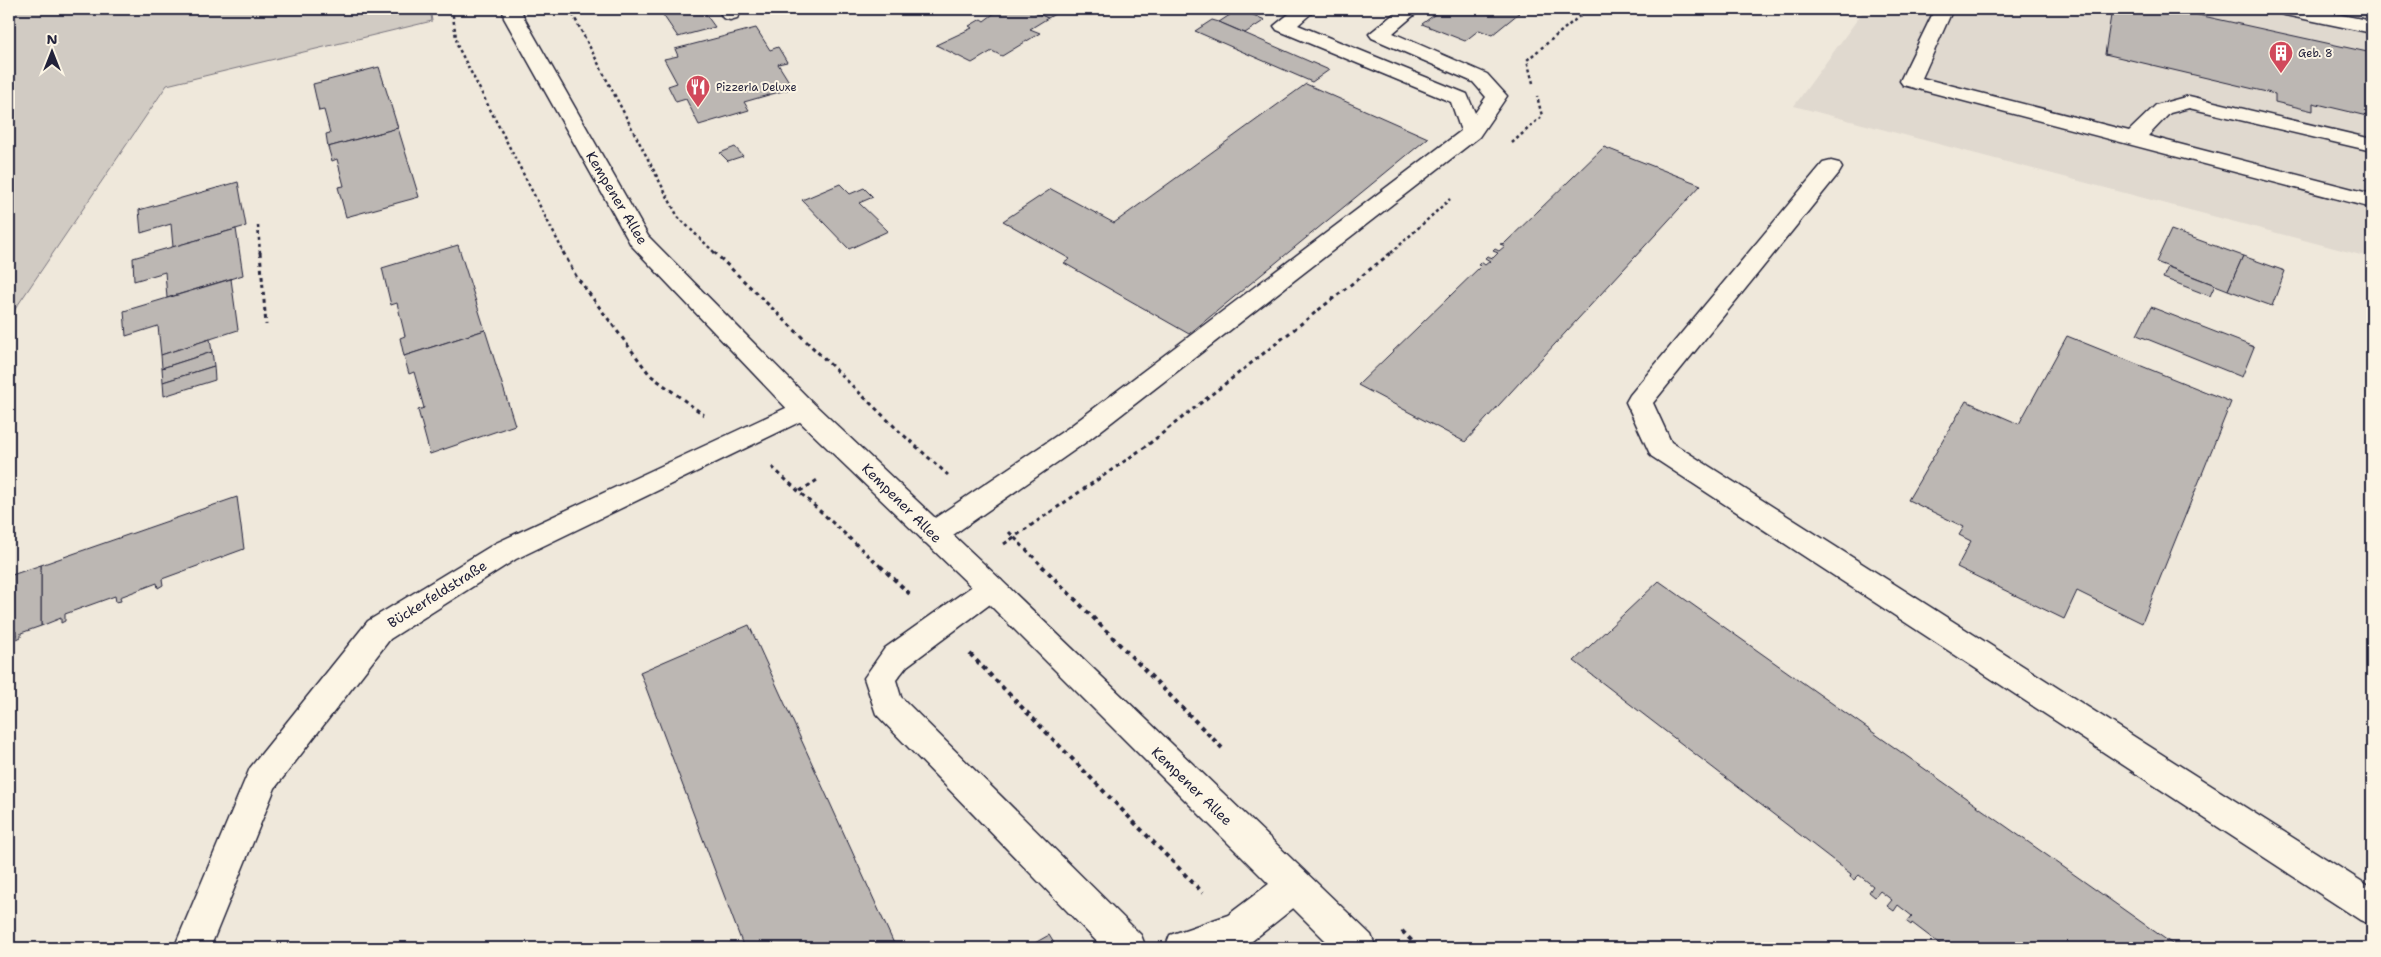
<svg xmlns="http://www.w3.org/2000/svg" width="2381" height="957" font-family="'Shantell Sans',sans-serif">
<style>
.built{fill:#e0d9cf}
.green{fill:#d1cbc3;stroke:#7a767f}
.building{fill:#bcb7b3;stroke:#22223b}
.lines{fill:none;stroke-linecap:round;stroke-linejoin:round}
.minor-casing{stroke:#22223b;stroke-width:3}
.major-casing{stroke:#22223b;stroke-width:3}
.path-far2{stroke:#22223b;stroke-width:2.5;stroke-dasharray:3 3;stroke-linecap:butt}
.path-far1{stroke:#22223b;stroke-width:3;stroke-dasharray:4 4;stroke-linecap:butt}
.path{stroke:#22223b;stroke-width:4;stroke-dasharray:4.5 4.5;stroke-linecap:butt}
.minor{fill:#fcf5e5;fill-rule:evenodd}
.major{fill:#fcf5e5;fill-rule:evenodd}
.labels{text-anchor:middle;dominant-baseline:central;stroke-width:4;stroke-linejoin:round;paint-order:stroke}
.far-poi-label{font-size:11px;fill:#22223b;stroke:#fcf5e5;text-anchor:start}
.street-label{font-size:14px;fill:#22223b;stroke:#fcf5e5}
</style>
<rect width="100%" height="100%" fill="#efe8db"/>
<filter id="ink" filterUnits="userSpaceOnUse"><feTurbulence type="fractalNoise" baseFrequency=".02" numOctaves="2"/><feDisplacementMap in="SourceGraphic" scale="10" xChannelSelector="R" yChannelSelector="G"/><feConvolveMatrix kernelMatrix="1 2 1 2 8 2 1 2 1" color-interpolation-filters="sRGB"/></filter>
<g filter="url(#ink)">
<path class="built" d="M1865,9H2372V258L1794,106Z"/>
<path class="green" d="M9,9H430L432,21L167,85L9,318Z"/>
<g class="building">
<path d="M659,9H702L715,27L678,37Z"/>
<path d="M1000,9H1028L1048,18L1030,29L1040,33L1002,56L992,51L972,63L936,45L972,28L969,26L981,19L984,21Z"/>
<path d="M1028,9H1063L1048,18Z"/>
<path d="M1239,9L1265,20L1245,33L1219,22Z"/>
<path d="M1447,9H1510L1519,13L1492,35L1479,30L1465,41L1422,24L1438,12L1441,13Z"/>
<path d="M2112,9H2171L2372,53V117L2313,103V111L2275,102V94L2105,54Z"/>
<path d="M1212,20L1219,22L1329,70L1312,82L1195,31Z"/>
<path d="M756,28L770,50L778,47L787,62L778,64L793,88L744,102L749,110L699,125L686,99L676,102L668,86L677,83L664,59L678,56L675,49Z"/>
<path d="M379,67L398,128L328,147L326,134L330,133L324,110L319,111L313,84Z"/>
<path d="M1306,84L1428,138L1189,334L1064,263L1070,259L1003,221L1051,189L1114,223Z"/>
<path d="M398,128L419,197L346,217L338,187L344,186L337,159L332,161L328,147Z"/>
<path d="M735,147L743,156L728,161L720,153Z"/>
<path d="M1604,147L1701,185L1465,442L1358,385L1481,266L1478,265L1481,262L1485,265L1490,261L1485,258L1487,256L1493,258L1498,253L1493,251L1495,249L1499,251L1505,246L1500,244L1505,243Z"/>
<path d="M238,182L246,226L173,247L171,224L141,233L139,210Z"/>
<path d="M840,184L850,194L864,188L873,197L859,203L888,231L849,249L802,200Z"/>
<path d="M236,229L243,275L167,298L165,272L134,281L133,258Z"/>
<path d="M2171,230L2243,256L2228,290L2156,262Z"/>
<path d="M458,245L485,330L404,356L400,338L405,336L397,303L391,305L382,268Z"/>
<path d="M2243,256L2285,271L2272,306L2228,290Z"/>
<path d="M2168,267L2215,285L2210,296L2163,278Z"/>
<path d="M231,279L238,330L161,355L158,326L126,336L124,311Z"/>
<path d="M2151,307L2254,347L2242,377L2137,335Z"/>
<path d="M485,330L515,425L430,454L418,410L424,408L414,372L409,374L404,356Z"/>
<path d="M2067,336L2231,402L2142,623L2077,591L2064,619L1957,567L1971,541L1959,535L1964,527L1908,500L1966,401L2019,424Z"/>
<path d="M210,339L212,352L162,368L161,355Z"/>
<path d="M212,352L214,366L163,382L162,368Z"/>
<path d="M214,366L215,380L164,396L163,382Z"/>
<path d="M237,497L244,549L162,579L163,585L158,588L157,583L120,597L121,601L116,602L115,596L65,614V621L61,623V618L41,626V565Z"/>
<path d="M41,565V626L21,633V637L17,639L16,631L9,634V576Z"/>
<path d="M1659,581L2178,948H1945L1912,923L1911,925L1907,922L1912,916L1898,905L1894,911L1887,906L1892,900L1880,891L1875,897L1869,892L1873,886L1859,875L1854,880L1850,877L1851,874L1574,661Z"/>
<path d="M749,625L896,948H744L640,672Z"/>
<path d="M1049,935L1057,948H1026Z"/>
</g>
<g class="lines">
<defs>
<g id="minor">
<path d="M718,9H736L740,14L737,18L730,20L723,18Z"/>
<path d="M1295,9H1316L1298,25L1467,94L1475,113L1486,97L1473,82L1372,38L1369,34L1400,9H1421L1393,33L1487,74L1507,96L1479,137L1086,442L943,542L933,545L923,542L919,534L923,526L1068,428L1461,131L1451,102L1277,30L1274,26Z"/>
<path d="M1935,9H1953L1922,78L2129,131L2156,105L2189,96L2372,139V151L2189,108L2170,113L2148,136L2372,194V208L1903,85L1900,81Z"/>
<path d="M2276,9H2311L2372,21V33L2285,15L2278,13Z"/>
<path d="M1831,161L1839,163L1842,168L1839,173L1653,403L1671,442L2372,888V925L2360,920L1651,456L1626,402L1630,395L1823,163Z"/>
<path d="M803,400L812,402L816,409L812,416L516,559L390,639L275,788L210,948H174L250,768L368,621L496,543Z"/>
<path d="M991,576L1001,580L1006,588L1001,596L907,666L896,680L901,697L1141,935L1146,948H1103L876,714L864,678L885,648L981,580Z"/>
<path d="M1294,869L1306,874L1311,886L1306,898L1252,941L1234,948H1165L1170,935L1228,915L1282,874Z"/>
</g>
<path id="major" d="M503,9H521L524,18L648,236L812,402L1001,580L1371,935L1376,948H1333L981,596L794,416L631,245L504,18Z"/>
</defs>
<use href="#minor" class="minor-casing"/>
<use href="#major" class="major-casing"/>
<g class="path-far2">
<path d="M452,9L457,45L564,253"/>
<path d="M570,9L678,217L715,253"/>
<path d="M1533,83L1527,60L1588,9"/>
<path d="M1512,143L1542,116L1537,96"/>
<path d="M258,226L260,253"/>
<path d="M1391,253L1450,199"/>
</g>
<g class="path-far1">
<path d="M260,252L266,325"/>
<path d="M563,252L576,276L650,375L704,415"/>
<path d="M714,252L899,431L948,475"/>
<path d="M772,467L881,567"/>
<path d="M800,491L819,479"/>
<path d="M1009,532L1043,567"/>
<path d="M1004,544L1145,447L1392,252"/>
</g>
<g class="path">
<path d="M880,566L911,595"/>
<path d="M1042,566L1222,748"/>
<path d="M970,654L1203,893"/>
<path d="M1402,931L1419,948"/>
</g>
<use href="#minor" class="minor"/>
<use href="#major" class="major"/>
</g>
</g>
<defs>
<symbol id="building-pin" viewBox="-11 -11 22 30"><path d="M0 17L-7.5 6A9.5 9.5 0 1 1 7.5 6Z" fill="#d1495b" stroke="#fcf5e5"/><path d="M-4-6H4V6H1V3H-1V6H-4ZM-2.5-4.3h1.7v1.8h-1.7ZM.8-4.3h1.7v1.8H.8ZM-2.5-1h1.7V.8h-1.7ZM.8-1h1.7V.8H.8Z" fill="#fff"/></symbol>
<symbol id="restaurant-pin" viewBox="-11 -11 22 30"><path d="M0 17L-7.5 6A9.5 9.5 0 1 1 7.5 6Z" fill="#d1495b" stroke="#fcf5e5"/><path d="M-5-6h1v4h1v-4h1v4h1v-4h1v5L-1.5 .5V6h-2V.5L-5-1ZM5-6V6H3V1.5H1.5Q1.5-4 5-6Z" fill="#fff"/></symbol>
</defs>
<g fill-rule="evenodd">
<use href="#building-pin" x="2267" y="39" width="28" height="38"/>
<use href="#restaurant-pin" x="684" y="73" width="28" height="38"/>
</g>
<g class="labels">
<g class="far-poi-label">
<text x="2298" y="53">Geb. 8</text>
<text x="716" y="87">Pizzeria Deluxe</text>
</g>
<g class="street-label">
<text transform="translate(617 198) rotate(59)">Kempener Allee</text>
<text transform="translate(902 503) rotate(45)">Kempener Allee</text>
<text transform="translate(437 594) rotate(-32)">Bückerfeldstraße</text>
<text transform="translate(1192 786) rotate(44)">Kempener Allee</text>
</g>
</g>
<rect width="2381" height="957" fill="none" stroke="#fcf5e5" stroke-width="30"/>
<rect x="15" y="15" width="2351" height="927" fill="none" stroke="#22223b" stroke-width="2" filter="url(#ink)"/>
<g transform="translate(52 52)" stroke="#fcf5e5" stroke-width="4" paint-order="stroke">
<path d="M0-4L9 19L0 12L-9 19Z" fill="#22223b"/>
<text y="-8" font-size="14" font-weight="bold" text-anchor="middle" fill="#22223b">N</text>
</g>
</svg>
